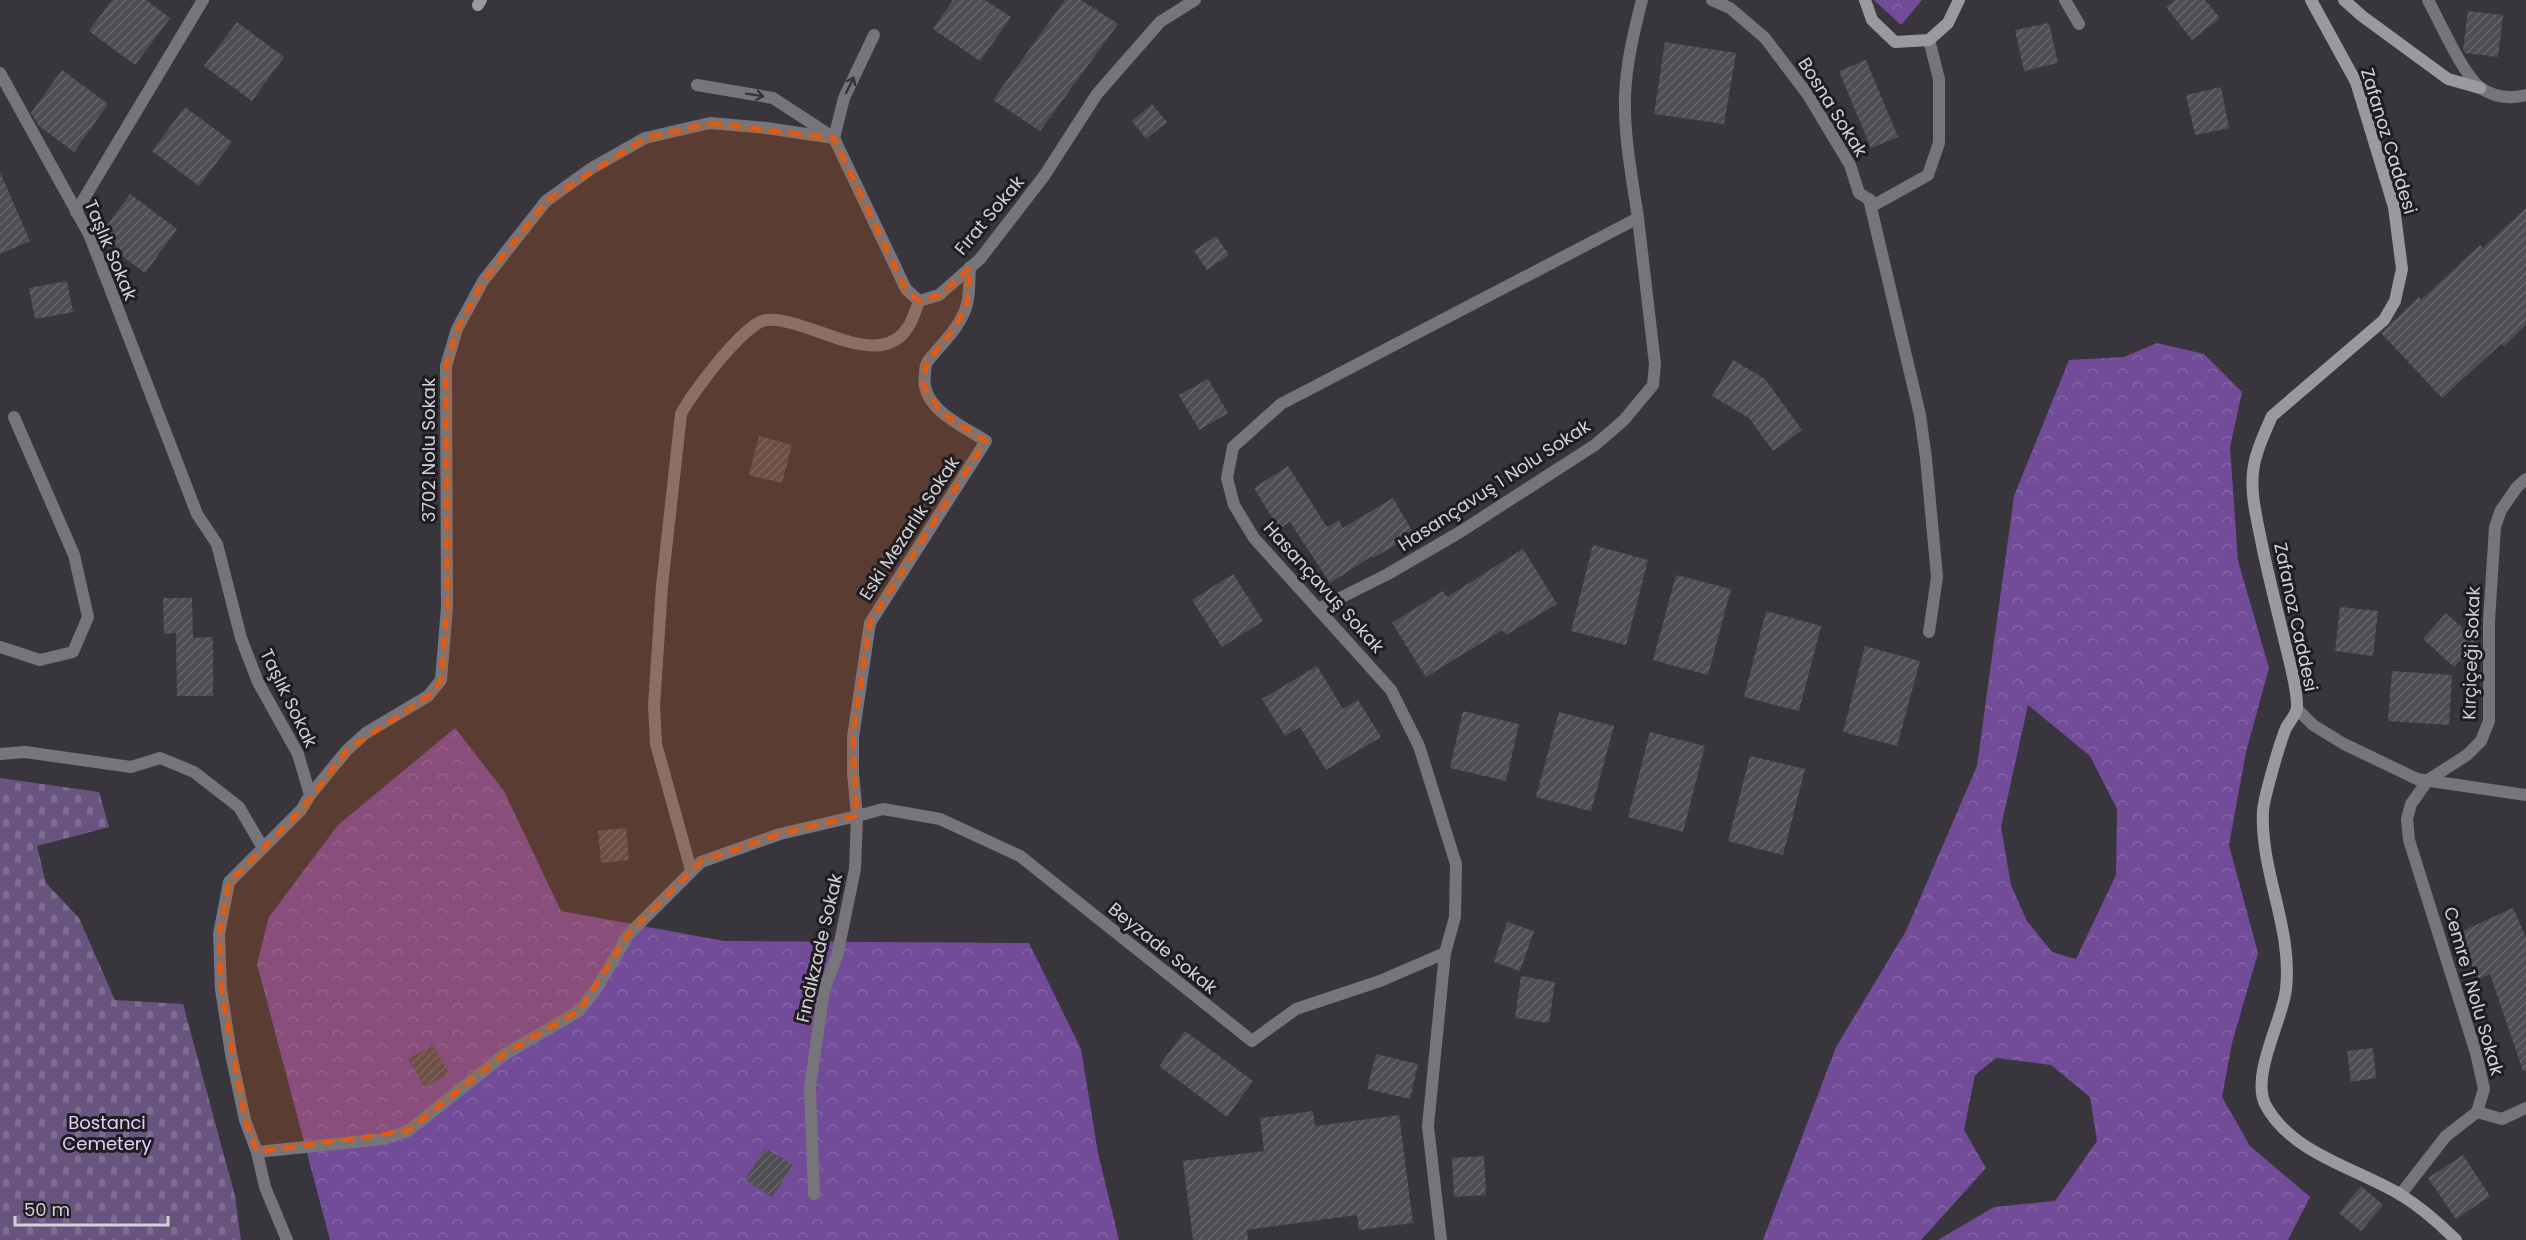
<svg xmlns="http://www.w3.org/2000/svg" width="2526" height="1240" font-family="Poppins,sans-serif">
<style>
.forest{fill:url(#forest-crowns);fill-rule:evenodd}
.cemetery{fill:url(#cemetery-stones)}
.building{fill:url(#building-hatch)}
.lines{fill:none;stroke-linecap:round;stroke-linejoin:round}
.street{stroke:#777579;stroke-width:12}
.secondary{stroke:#9b989e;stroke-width:12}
.oneway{stroke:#353337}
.marked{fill:#e8590c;fill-opacity:0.2;stroke:#e8590c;stroke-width:4.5;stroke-dasharray:12 8;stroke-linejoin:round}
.labels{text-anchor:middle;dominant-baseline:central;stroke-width:6;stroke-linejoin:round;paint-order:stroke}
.street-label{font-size:18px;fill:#d4d2d7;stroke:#1f1d21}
.park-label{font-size:18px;fill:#e4d1fb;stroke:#1f1d21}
</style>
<defs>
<pattern id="forest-crowns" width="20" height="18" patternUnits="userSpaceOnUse" patternTransform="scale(1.5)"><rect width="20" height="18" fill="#724c98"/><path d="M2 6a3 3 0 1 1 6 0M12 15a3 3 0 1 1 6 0" fill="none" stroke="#8565a6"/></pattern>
<pattern id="cemetery-stones" width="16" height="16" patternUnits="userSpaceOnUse" patternTransform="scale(1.5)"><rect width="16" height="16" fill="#695480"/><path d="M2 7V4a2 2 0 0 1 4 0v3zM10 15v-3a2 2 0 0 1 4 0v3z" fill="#7e6c91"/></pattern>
<pattern id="building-hatch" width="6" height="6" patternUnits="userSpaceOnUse" patternTransform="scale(1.5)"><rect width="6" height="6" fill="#504c54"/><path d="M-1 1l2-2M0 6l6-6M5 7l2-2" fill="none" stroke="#68656c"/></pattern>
</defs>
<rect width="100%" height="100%" fill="#39353d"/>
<g class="forest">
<path d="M1874,0H1922L1901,25Z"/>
<path d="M2157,343L2204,354L2242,392L2230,447L2238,561L2269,668L2246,752L2229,845L2258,953L2232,1043L2222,1097L2250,1146L2310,1197L2288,1240H1938L1994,1207L2055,1201L2097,1141L2090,1097L2051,1065L1996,1058L1975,1075L1964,1130L1986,1168L1921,1240H1763L1836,1047L1906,931L1977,766L2014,496L2069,360L2124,357ZM2028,705L2090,756L2117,809L2116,875L2076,959L2052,952L2027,921L2011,885L2001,827Z"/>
<path d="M455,728L504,791L561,911L724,941L1029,943L1081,1049L1098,1153L1119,1240H330L257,964L269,917L338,825Z"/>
</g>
<path class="cemetery" d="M0,778L99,792L109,827L37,846L46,883L79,918L115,1000L183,1004L235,1196L241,1240H0Z"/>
<g class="building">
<path d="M112,0H146L170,18L135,65L89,31Z"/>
<path d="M953,0H985L1011,17L980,61L933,29Z"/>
<path d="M1065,0H1081L1118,24L1040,131L993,100Z"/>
<path d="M2175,0H2205L2220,18L2192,40L2166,7Z"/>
<path d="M2468,11L2503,15L2498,57L2465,53L2463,50Z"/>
<path d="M237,22L284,57L252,101L204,66Z"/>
<path d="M2049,23L2058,63L2024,71L2015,30Z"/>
<path d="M1665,42L1736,53L1724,124L1654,114Z"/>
<path d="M1866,60L1898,137L1871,148L1839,71Z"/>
<path d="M62,70L108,104L74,152L39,126L31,113Z"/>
<path d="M2221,87L2229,128L2195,135L2186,95Z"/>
<path d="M1152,104L1167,122L1146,139L1132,121Z"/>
<path d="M185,107L232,142L199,186L152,151Z"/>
<path d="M0,172L30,241L0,254Z"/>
<path d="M130,194L177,229L145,273L100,240L99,236Z"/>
<path d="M2526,208V325L2504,346L2501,344L2442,398L2381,333L2419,297L2421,300L2480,245L2483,248Z"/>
<path d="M1216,236L1229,255L1207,270L1194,251Z"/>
<path d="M67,281L73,312L35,319L29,288Z"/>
<path d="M1733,360L1765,379L1802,430L1773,451L1749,418L1712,396Z"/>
<path d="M1208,379L1228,413L1199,430L1179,395Z"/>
<path d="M759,436L792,445L782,483L749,475Z"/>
<path d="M1288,466L1327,527L1339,520L1343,528L1393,498L1414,534L1373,558L1372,556L1330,583L1290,522L1279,529L1254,488Z"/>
<path d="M1593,545L1648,560L1626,645L1571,631Z"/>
<path d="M1523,549L1557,604L1506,635L1502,630L1426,677L1392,623L1443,591L1447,597Z"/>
<path d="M1233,574L1263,621L1222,647L1192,600Z"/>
<path d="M1676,575L1731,589L1708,675L1653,660Z"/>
<path d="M163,598H192L193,638L213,637V696H177L176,633L164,634Z"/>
<path d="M2340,607L2378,611L2373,656L2335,651Z"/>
<path d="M1766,611L1821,626L1799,711L1744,697Z"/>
<path d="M2446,613L2478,642L2454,667L2423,639Z"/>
<path d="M1865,646L1920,661L1897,746L1843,732Z"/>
<path d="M1317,666L1343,709L1358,700L1381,737L1326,770L1300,727L1285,736L1262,699Z"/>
<path d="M2392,671L2452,675L2449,725L2388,721Z"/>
<path d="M1463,711L1519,724L1506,781L1450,768Z"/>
<path d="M1559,712L1614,726L1591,811L1536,797Z"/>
<path d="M1650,732L1705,746L1683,832L1628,817Z"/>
<path d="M1750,756L1805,769L1783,855L1728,841Z"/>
<path d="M626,828L629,860L601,863L598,831Z"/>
<path d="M2513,908L2526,938V1071H2523L2490,974L2478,979L2458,933Z"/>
<path d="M1507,922L1534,931L1520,971L1494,962Z"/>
<path d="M1521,976L1555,982L1549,1023L1515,1018Z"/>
<path d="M1185,1031L1253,1081L1227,1117L1159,1066Z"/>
<path d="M432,1045L449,1073L425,1088L408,1059Z"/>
<path d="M2373,1048L2376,1078L2351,1082L2347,1051Z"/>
<path d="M1376,1054L1418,1064L1410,1099L1367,1089Z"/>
<path d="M1313,1111L1315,1126L1399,1115L1413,1223L1359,1230L1357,1215L1247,1230L1248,1240H1193L1183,1161L1264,1151L1260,1118Z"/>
<path d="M765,1148L793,1165L772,1197L745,1180Z"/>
<path d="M2463,1155L2490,1196L2456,1219L2428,1178Z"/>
<path d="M1484,1156L1486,1195L1454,1197L1452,1158Z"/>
<path d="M2361,1186L2383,1205L2361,1231L2339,1213Z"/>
</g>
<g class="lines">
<g class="street">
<path d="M1712,0L1730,8L1765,38L1808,95L1850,165L1859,193L1876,204L1928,175L1939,143V79L1929,40"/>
<path d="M2065,0L2079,24"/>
<path d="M2428,0C2439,20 2464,77 2481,88C2495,98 2510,99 2526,95"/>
<path d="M0,73L89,234L197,514L217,544L241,638L258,682L298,754L310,795L301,810L229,882L219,934L221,989L231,1054L245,1120L257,1152L265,1187L287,1240"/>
<path d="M697,85L773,98L828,134"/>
<path d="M834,138L906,289L919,301L939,295L980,259L1044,176L1097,94L1160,22L1195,0"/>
<path d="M834,138L844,98L874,35"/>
<path d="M1869,199L1920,415L1926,458L1937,577L1929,632"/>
<path d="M76,212L203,0"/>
<path d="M1318,609L1388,574L1460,532L1595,445L1624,420L1653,385L1655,364L1638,218"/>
<path d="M0,647L40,660L73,652L88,617L74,555L14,417"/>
<path d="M2297,709L2313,725L2344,744L2417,779L2526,795"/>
<path d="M0,754L25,752L131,767L160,758L194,772L239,807L263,848"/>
<path d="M310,795L347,750L366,733L428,696L441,680L447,607L446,366L457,329L483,281L546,201L592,168L645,138L710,123L766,128L834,138"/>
<path d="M691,870L656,744L654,706L662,586L681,414C691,394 745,322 766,320C808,316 879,374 908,327C913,320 916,309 919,301"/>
<path d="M2477,1112L2502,1119L2526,1108"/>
<path d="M257,1152L384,1139L408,1131L505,1054L579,1011L595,991L629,934L701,862L780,834L857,816L853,773V737L870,623L986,441C963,426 919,408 925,374C925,370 925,365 928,361C942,343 961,327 967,304C970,293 969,279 970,267"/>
<path d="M814,1194L810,1087L824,990L837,956L855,869L857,816L883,809L940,819L1020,856L1252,1041L1296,1009L1380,981L1445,953"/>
<path d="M2400,1195L2446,1136L2477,1112L2484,1089L2476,1053L2409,840L2407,819L2411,804L2428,780L2467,755L2481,741L2489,721V621L2495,527L2501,510L2517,487L2526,479"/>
<path d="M1441,1240L1428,1126L1445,953L1455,917L1456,864L1419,746L1391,690L1254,538L1234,505L1227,478L1233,447L1281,404L1638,218C1632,178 1624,137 1625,97C1626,64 1634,31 1642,0"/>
</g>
<g class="secondary">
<path d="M1865,0L1872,20L1895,42L1929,40L1948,23L1959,0"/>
<path d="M2311,0L2356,82L2394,207L2402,269L2395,301L2384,320L2272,416C2265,432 2257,448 2254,465C2249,491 2257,519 2262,545C2269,579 2278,613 2286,647C2290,664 2298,691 2297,708C2296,715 2289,722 2286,728C2280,742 2264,797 2263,811C2260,872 2293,928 2286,989C2283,1019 2251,1074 2265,1104C2291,1154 2357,1168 2401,1195C2422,1208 2439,1223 2456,1240"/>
<path d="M2344,0L2362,16L2448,79L2480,88"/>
<path d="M478,5L481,0"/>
</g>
</g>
<defs><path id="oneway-shaft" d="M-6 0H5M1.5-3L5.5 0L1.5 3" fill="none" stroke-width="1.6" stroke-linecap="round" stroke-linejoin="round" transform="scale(1.5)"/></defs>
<g class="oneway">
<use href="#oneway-shaft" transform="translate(850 85) rotate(-64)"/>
<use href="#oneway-shaft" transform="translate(755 95) rotate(9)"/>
</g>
<path class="marked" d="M710,123L834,138L906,289L919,301L939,295L970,267L967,304L957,325L927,363L923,384L941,412L986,441L870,623L853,737L857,816L780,834L701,862L629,934L579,1011L505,1054L408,1131L257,1152L245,1120L221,989L219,934L229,882L301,810L347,750L428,696L441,680L447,607L446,366L457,329L483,281L546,201L645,138Z"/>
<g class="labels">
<g class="street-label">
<text transform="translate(1833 107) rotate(58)">Bosna Sokak</text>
<text transform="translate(2389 141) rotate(73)">Zafanoz Caddesi</text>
<text transform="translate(989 215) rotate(-50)">Fırat Sokak</text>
<text transform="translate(111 250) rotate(67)">Taşlık Sokak</text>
<text transform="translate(428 450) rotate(-90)">3702 Nolu Sokak</text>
<text transform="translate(1494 485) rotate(-33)">Hasançavuş 1 Nolu Sokak</text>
<text transform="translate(909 528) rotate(-57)">Eski Mezarlık Sokak</text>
<text transform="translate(1324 587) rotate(48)">Hasançavuş Sokak</text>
<text transform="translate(2296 617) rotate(78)">Zafanoz Caddesi</text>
<text transform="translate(2471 653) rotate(-88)">Kırçiçeği Sokak</text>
<text transform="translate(289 698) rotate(64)">Taşlık Sokak</text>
<text transform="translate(819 948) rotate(-77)">Fındıkzade Sokak</text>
<text transform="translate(1163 948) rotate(39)">Beyzade Sokak</text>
<text transform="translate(2474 991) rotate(74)">Cemre 1 Nolu Sokak</text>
</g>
<g class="park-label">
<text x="107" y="1122">Bostanci<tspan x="107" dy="21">Cemetery</tspan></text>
</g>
</g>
<path d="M15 1216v9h153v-9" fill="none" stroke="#d4d2d7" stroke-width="3"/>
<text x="24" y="1216" font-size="18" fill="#d4d2d7" stroke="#1f1d21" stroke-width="4.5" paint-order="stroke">50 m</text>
</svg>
